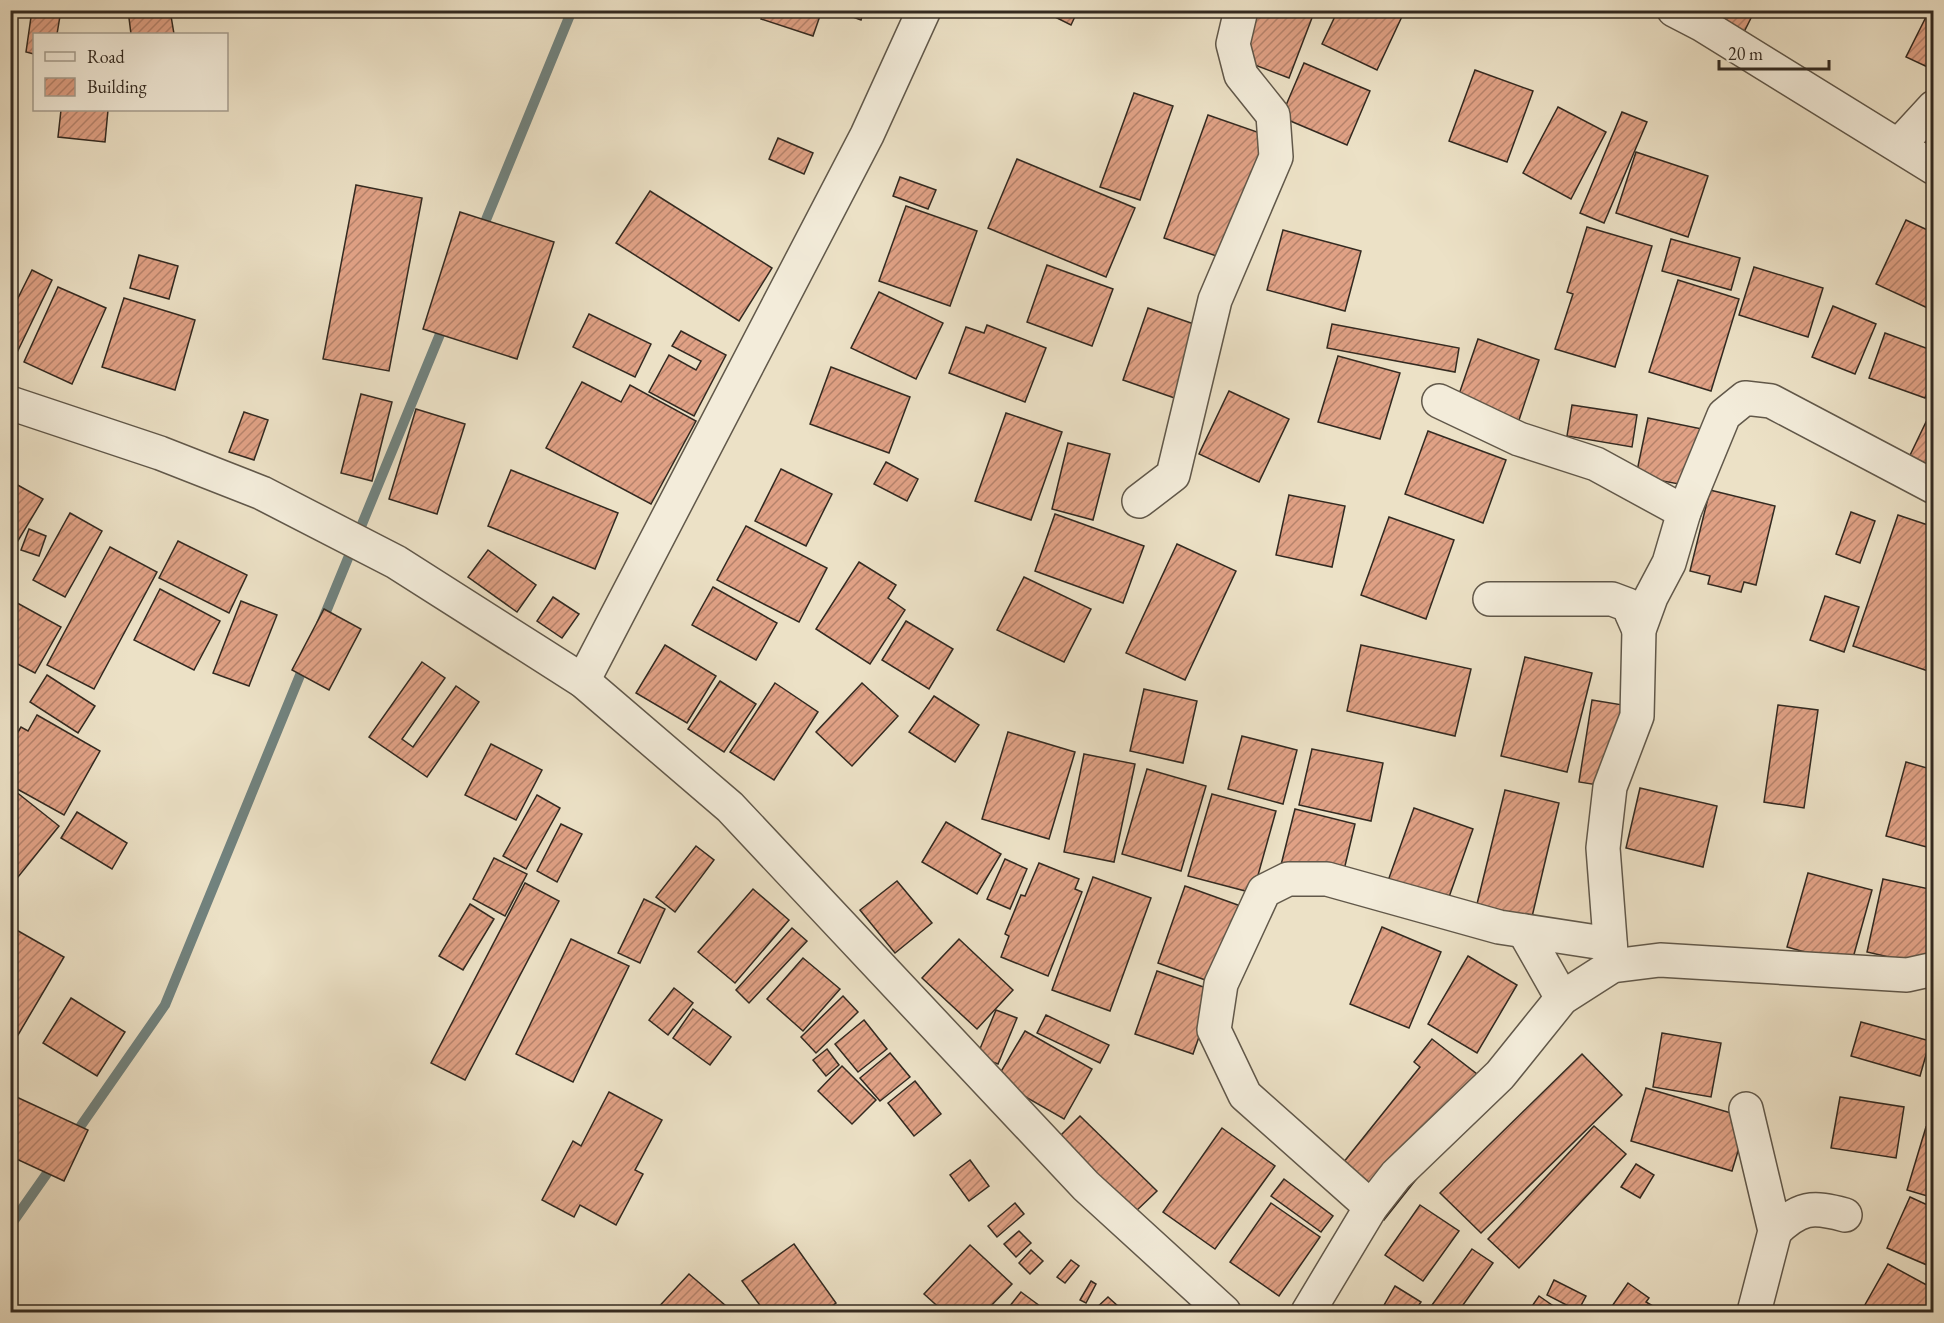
<svg xmlns="http://www.w3.org/2000/svg" width="1944" height="1323" font-family="'EB Garamond',serif">
<style>
.lines{fill:none;stroke-linecap:round;stroke-linejoin:round}
.stream{stroke:#71827e;stroke-width:10}
.building{fill:url(#building-hatch);stroke:#332a21;stroke-width:1.5}
.street-casing{stroke:#61584a;stroke-width:36}
.street{stroke:#f3ecda;stroke-width:33}
</style>
<defs>
<pattern id="building-hatch" width="6" height="6" patternUnits="userSpaceOnUse" patternTransform="scale(1.5)"><rect width="6" height="6" fill="#e0a185"/><path d="M-1 1l2-2M0 6l6-6M5 7l2-2" fill="none" stroke="#b6836c"/></pattern>
</defs>
<rect width="100%" height="100%" fill="#ece1c6"/>
<filter id="stains"><feTurbulence type="fractalNoise" baseFrequency=".00333" numOctaves="4"/><feColorMatrix values="0 0 0 0 .2 0 0 0 0 .09 0 0 0 0 .02 0 0 0 .5 -.17"/></filter>
<radialGradient id="worn" r=".72"><stop offset=".6" stop-color="#630" stop-opacity="0"/><stop offset="1" stop-color="#630" stop-opacity=".3"/></radialGradient>
<g class="lines">
<g class="stream">
<path d="M481,232L572,10"/>
<path d="M321,624L445,322"/>
<path d="M73,1137L165,1005L305,663"/>
<path d="M10,1226L55,1162"/>
</g>
</g>
<g class="building">
<path d="M32,10H61L57,34H34V54L26,52Z"/>
<path d="M128,10H170L174,34H131Z"/>
<path d="M764,10H822L813,36L761,19Z"/>
<path d="M834,10H864L861,20Z"/>
<path d="M1041,10H1078L1071,25Z"/>
<path d="M1251,10H1315L1289,78L1234,57Z"/>
<path d="M1338,10H1405L1377,70L1322,44Z"/>
<path d="M1722,10H1755L1741,38L1715,26Z"/>
<path d="M1927,15L1934,18V70L1906,57Z"/>
<path d="M1304,63L1370,91L1347,145L1281,117Z"/>
<path d="M1475,70L1533,91L1507,162L1449,141Z"/>
<path d="M1134,93L1173,106L1140,200L1100,187Z"/>
<path d="M1558,107L1606,132L1571,199L1523,173Z"/>
<path d="M61,110H108L105,142L58,137Z"/>
<path d="M1622,112L1647,122L1604,223L1580,213Z"/>
<path d="M1208,115L1274,138L1231,261L1164,238Z"/>
<path d="M778,138L813,153L804,174L769,159Z"/>
<path d="M1636,152L1708,176L1688,237L1616,213Z"/>
<path d="M1017,159L1135,208L1106,277L988,228Z"/>
<path d="M900,177L936,190L928,209L893,196Z"/>
<path d="M356,185L422,198L389,371L323,359Z"/>
<path d="M650,191L772,268L739,321L616,243Z"/>
<path d="M906,206L977,231L950,306L879,281Z"/>
<path d="M460,212L554,242L517,359L423,329Z"/>
<path d="M1906,220L1934,233V311L1876,284Z"/>
<path d="M1587,227L1652,246L1615,367L1555,349L1573,294L1567,292Z"/>
<path d="M1283,230L1361,251L1345,311L1267,290Z"/>
<path d="M1671,239L1740,258L1731,290L1662,271Z"/>
<path d="M139,255L178,266L169,299L130,288Z"/>
<path d="M1047,265L1113,289L1092,346L1027,322Z"/>
<path d="M1754,267L1823,288L1808,337L1739,315Z"/>
<path d="M32,270L52,280L10,367V314Z"/>
<path d="M1678,280L1739,299L1711,391L1649,372Z"/>
<path d="M58,287L106,308L72,384L24,362Z"/>
<path d="M879,292L943,323L916,379L851,348Z"/>
<path d="M124,298L195,320L175,390L102,367Z"/>
<path d="M1833,306L1876,324L1855,374L1812,357Z"/>
<path d="M1148,308L1211,330L1186,402L1123,380Z"/>
<path d="M589,314L651,344L635,377L573,347Z"/>
<path d="M1332,324L1459,348L1455,372L1327,348Z"/>
<path d="M987,325L1046,348L1025,402L949,373L966,327L984,333Z"/>
<path d="M681,331L726,355L694,416L649,392L669,355L696,370L701,361L672,346Z"/>
<path d="M1885,333L1934,351V375L1925,398L1869,378Z"/>
<path d="M1478,339L1539,360L1517,426L1455,406Z"/>
<path d="M1338,356L1400,373L1380,439L1318,422Z"/>
<path d="M831,367L910,397L889,453L810,424Z"/>
<path d="M582,382L621,402L630,385L696,421L651,504L546,448Z"/>
<path d="M1229,391L1289,419L1259,482L1199,454Z"/>
<path d="M361,394L392,402L372,481L341,473Z"/>
<path d="M1572,405L1637,415L1632,447L1567,436Z"/>
<path d="M416,409L465,424L437,514L389,499Z"/>
<path d="M244,412L268,420L254,460L229,452Z"/>
<path d="M1006,413L1062,432L1031,520L975,501Z"/>
<path d="M1648,418L1712,431L1700,488L1636,476Z"/>
<path d="M1926,422L1934,426V487L1902,472Z"/>
<path d="M1428,431L1506,460L1483,523L1405,494Z"/>
<path d="M1068,443L1110,454L1093,520L1052,509Z"/>
<path d="M886,462L918,479L907,501L874,484Z"/>
<path d="M10,466L16,469L10,479Z"/>
<path d="M781,469L832,494L806,546L755,521Z"/>
<path d="M511,470L618,513L595,569L488,526Z"/>
<path d="M14,483L43,499L10,554V488Z"/>
<path d="M1710,490L1775,506L1756,585L1744,582L1741,592L1708,584L1710,576L1690,571Z"/>
<path d="M1289,495L1345,506L1332,567L1276,555Z"/>
<path d="M1851,512L1875,521L1860,563L1836,554Z"/>
<path d="M70,513L102,531L65,597L33,580Z"/>
<path d="M1055,514L1144,546L1123,603L1035,571Z"/>
<path d="M1898,515L1934,527L1931,672L1853,646Z"/>
<path d="M1389,517L1454,540L1426,619L1361,595Z"/>
<path d="M746,526L827,568L799,622L717,580Z"/>
<path d="M29,529L46,536L39,556L21,550Z"/>
<path d="M178,541L247,575L229,613L159,578Z"/>
<path d="M1177,544L1236,571L1185,680L1126,653Z"/>
<path d="M110,547L157,572L94,689L47,665Z"/>
<path d="M488,550L536,585L517,612L468,577Z"/>
<path d="M859,562L896,585L888,598L905,610L870,664L816,629Z"/>
<path d="M1024,577L1091,609L1064,662L997,630Z"/>
<path d="M713,587L777,623L756,660L692,625Z"/>
<path d="M160,589L220,621L194,670L134,640Z"/>
<path d="M1825,596L1859,607L1844,652L1810,640Z"/>
<path d="M553,597L579,614L562,638L537,621Z"/>
<path d="M10,599L61,627L35,673L10,660Z"/>
<path d="M241,601L277,615L249,686L213,673Z"/>
<path d="M324,609L361,629L329,690L292,670Z"/>
<path d="M906,621L953,649L929,689L882,660Z"/>
<path d="M665,645L716,676L687,723L636,693Z"/>
<path d="M1361,645L1471,669L1455,736L1347,711Z"/>
<path d="M1525,657L1592,673L1567,772L1501,756Z"/>
<path d="M422,662L445,678L402,739L413,747L456,686L479,702L427,777L369,737Z"/>
<path d="M47,675L95,706L78,733L30,702Z"/>
<path d="M720,681L756,704L724,752L688,729Z"/>
<path d="M775,683L818,712L774,780L730,752Z"/>
<path d="M862,683L898,716L852,766L816,732Z"/>
<path d="M1144,689L1197,701L1183,763L1130,751Z"/>
<path d="M934,696L979,725L955,762L909,732Z"/>
<path d="M1592,700L1623,705L1610,787L1579,782Z"/>
<path d="M1778,705L1818,710L1804,808L1764,802Z"/>
<path d="M37,715L100,751L64,815L10,785V745L21,727L28,731Z"/>
<path d="M1008,732L1075,752L1049,839L982,819Z"/>
<path d="M1242,736L1297,750L1283,804L1228,789Z"/>
<path d="M491,744L542,770L516,820L465,795Z"/>
<path d="M1312,749L1383,763L1371,821L1299,805Z"/>
<path d="M1084,754L1135,764L1114,862L1064,852Z"/>
<path d="M1906,762L1934,770V849L1886,836Z"/>
<path d="M1147,769L1206,786L1181,871L1122,854Z"/>
<path d="M10,787L59,826L18,877L10,871Z"/>
<path d="M1640,788L1717,806L1703,867L1626,848Z"/>
<path d="M1505,790L1559,803L1531,921L1476,908Z"/>
<path d="M1212,794L1276,811L1253,893L1188,876Z"/>
<path d="M537,795L560,808L526,869L503,856Z"/>
<path d="M1414,808L1473,829L1443,914L1384,892Z"/>
<path d="M1295,809L1355,824L1338,895L1277,881Z"/>
<path d="M77,812L127,843L112,869L61,838Z"/>
<path d="M946,822L1001,854L977,894L922,862Z"/>
<path d="M561,824L582,834L557,882L537,871Z"/>
<path d="M696,846L714,860L675,912L656,897Z"/>
<path d="M494,858L527,874L505,916L473,899Z"/>
<path d="M1005,859L1027,869L1010,909L987,899Z"/>
<path d="M1039,863L1079,879L1075,889L1082,892L1048,976L1001,957L1009,936L1005,934L1021,895L1025,896Z"/>
<path d="M1808,873L1872,890L1851,965L1787,947Z"/>
<path d="M1093,877L1151,898L1110,1011L1052,990Z"/>
<path d="M1883,879L1934,890V940L1928,966L1867,952Z"/>
<path d="M897,881L932,923L895,953L860,910Z"/>
<path d="M525,883L559,901L465,1080L431,1063Z"/>
<path d="M1185,886L1249,909L1222,986L1158,963Z"/>
<path d="M753,889L789,920L735,983L698,952Z"/>
<path d="M644,899L665,909L640,963L618,953Z"/>
<path d="M470,904L494,919L463,970L439,956Z"/>
<path d="M1382,927L1441,952L1409,1028L1350,1004Z"/>
<path d="M13,928L64,957L18,1035L10,1031V932Z"/>
<path d="M792,928L807,941L749,1003L736,990Z"/>
<path d="M571,939L629,966L573,1082L516,1054Z"/>
<path d="M959,939L1013,990L977,1029L922,978Z"/>
<path d="M1468,956L1517,985L1477,1053L1428,1024Z"/>
<path d="M803,958L840,989L803,1031L767,999Z"/>
<path d="M1157,971L1215,991L1193,1054L1135,1034Z"/>
<path d="M674,988L693,1003L668,1035L649,1020Z"/>
<path d="M843,996L858,1012L816,1053L801,1037Z"/>
<path d="M71,998L125,1032L97,1076L43,1043Z"/>
<path d="M693,1009L731,1037L710,1065L673,1038Z"/>
<path d="M996,1010L1017,1018L998,1064L977,1056Z"/>
<path d="M1046,1015L1109,1045L1100,1063L1037,1033Z"/>
<path d="M864,1020L887,1049L858,1072L835,1044Z"/>
<path d="M1861,1022L1930,1041L1920,1076L1851,1056Z"/>
<path d="M1025,1031L1092,1069L1064,1119L996,1080Z"/>
<path d="M1662,1033L1721,1043L1711,1097L1653,1087Z"/>
<path d="M1432,1039L1491,1085L1384,1220L1331,1178L1420,1067L1414,1062Z"/>
<path d="M827,1049L839,1065L826,1076L813,1060Z"/>
<path d="M890,1053L910,1077L880,1101L860,1078Z"/>
<path d="M1582,1054L1622,1095L1481,1233L1440,1193Z"/>
<path d="M842,1066L876,1100L852,1124L818,1091Z"/>
<path d="M915,1081L941,1114L914,1136L888,1103Z"/>
<path d="M1646,1088L1748,1118L1732,1171L1631,1141Z"/>
<path d="M609,1092L662,1120L635,1170L643,1174L616,1225L580,1205L574,1217L542,1200L573,1141L581,1146Z"/>
<path d="M10,1094L88,1130L64,1181L10,1156Z"/>
<path d="M1840,1097L1904,1107L1896,1158L1831,1148Z"/>
<path d="M1080,1116L1157,1191L1135,1212L1058,1138Z"/>
<path d="M1594,1126L1626,1154L1519,1268L1488,1239Z"/>
<path d="M1926,1127L1934,1129V1198L1907,1190Z"/>
<path d="M1222,1128L1275,1166L1215,1249L1163,1212Z"/>
<path d="M970,1160L989,1186L969,1201L950,1175Z"/>
<path d="M1636,1164L1654,1175L1640,1198L1621,1187Z"/>
<path d="M1284,1179L1333,1216L1321,1232L1271,1196Z"/>
<path d="M1910,1197L1934,1208V1268L1887,1248Z"/>
<path d="M1015,1203L1024,1214L997,1237L988,1226Z"/>
<path d="M1271,1203L1320,1237L1279,1296L1230,1262Z"/>
<path d="M1420,1205L1459,1231L1423,1281L1385,1255Z"/>
<path d="M1019,1231L1031,1243L1016,1257L1004,1244Z"/>
<path d="M794,1244L836,1303L823,1312H765L742,1281Z"/>
<path d="M970,1245L1012,1284L985,1312H944L924,1294Z"/>
<path d="M1472,1249L1493,1263L1458,1312H1427Z"/>
<path d="M1031,1250L1043,1261L1030,1274L1019,1263Z"/>
<path d="M1071,1260L1079,1266L1065,1283L1057,1277Z"/>
<path d="M1888,1264L1934,1289V1312L1862,1310Z"/>
<path d="M689,1274L733,1312H654Z"/>
<path d="M1554,1280L1586,1296L1578,1311L1547,1295Z"/>
<path d="M1091,1281L1096,1284L1086,1303L1080,1300Z"/>
<path d="M1628,1283L1649,1298L1646,1302L1663,1312H1608Z"/>
<path d="M1395,1286L1421,1302L1414,1312H1393L1383,1307Z"/>
<path d="M1021,1292L1048,1312H1005Z"/>
<path d="M1539,1296L1562,1312H1528Z"/>
<path d="M1108,1297L1119,1307L1113,1312H1092Z"/>
</g>
<g class="lines">
<defs>
<g id="street">
<path d="M1674,10L1701,24L1934,168"/>
<path d="M1899,145L1934,107"/>
<path d="M1439,401L1519,439L1596,464L1684,512"/>
<path d="M10,403L160,453L262,493L396,562L583,681L730,807L1086,1186L1224,1312"/>
<path d="M1139,501L1173,475L1215,300L1276,157L1273,115L1241,75L1233,44L1241,10"/>
<path d="M1490,599H1612L1628,605L1639,630"/>
<path d="M583,681L867,135L924,10"/>
<path d="M1524,931L1562,998"/>
<path d="M1612,966L1603,848L1610,787L1637,716L1639,630L1651,597L1669,563L1684,512L1724,415L1745,398L1771,401L1934,487"/>
<path d="M1746,1109L1775,1231L1754,1312"/>
<path d="M1371,1207L1245,1095L1214,1030L1221,984L1264,891L1288,879H1327L1499,927L1610,944"/>
<path d="M1775,1231C1800,1207 1812,1206 1845,1215"/>
<path d="M1308,1312L1371,1207L1396,1175L1500,1075L1562,998L1612,966L1660,960L1907,975L1934,969"/>
</g>
</defs>
<use href="#street" class="street-casing"/>
<use href="#street" class="street"/>
</g>
<rect width="1944" height="1323" fill="none" stroke="#ece1c6" stroke-width="36"/>
<rect x="12" y="12" width="1920" height="1299" fill="none" stroke="#332a21" stroke-width="3"/>
<rect x="18" y="18" width="1908" height="1287" fill="none" stroke="#332a21" stroke-width="1.5"/>
<rect x="33" y="33" width="195" height="78" fill="#f3ecda" stroke="#a69e90" stroke-width="1.5"/>
<rect x="45" y="52" width="30" height="9" fill="#f3ecda" stroke="#a69e90" stroke-width="1.5"/>
<text x="87" y="63" font-size="18" fill="#332a21">Road</text>
<rect x="45" y="78" width="30" height="18" fill="url(#building-hatch)" stroke="#a69e90" stroke-width="1.5"/>
<text x="87" y="93" font-size="18" fill="#332a21">Building</text>
<path d="M1719 60v9h110v-9" fill="none" stroke="#332a21" stroke-width="3"/>
<text x="1728" y="60" font-size="18" fill="#332a21" stroke="#f3ecda" stroke-width="4.5" paint-order="stroke">20 m</text>
<rect width="100%" height="100%" filter="url(#stains)"/>
<rect width="100%" height="100%" fill="url(#worn)"/>
</svg>
